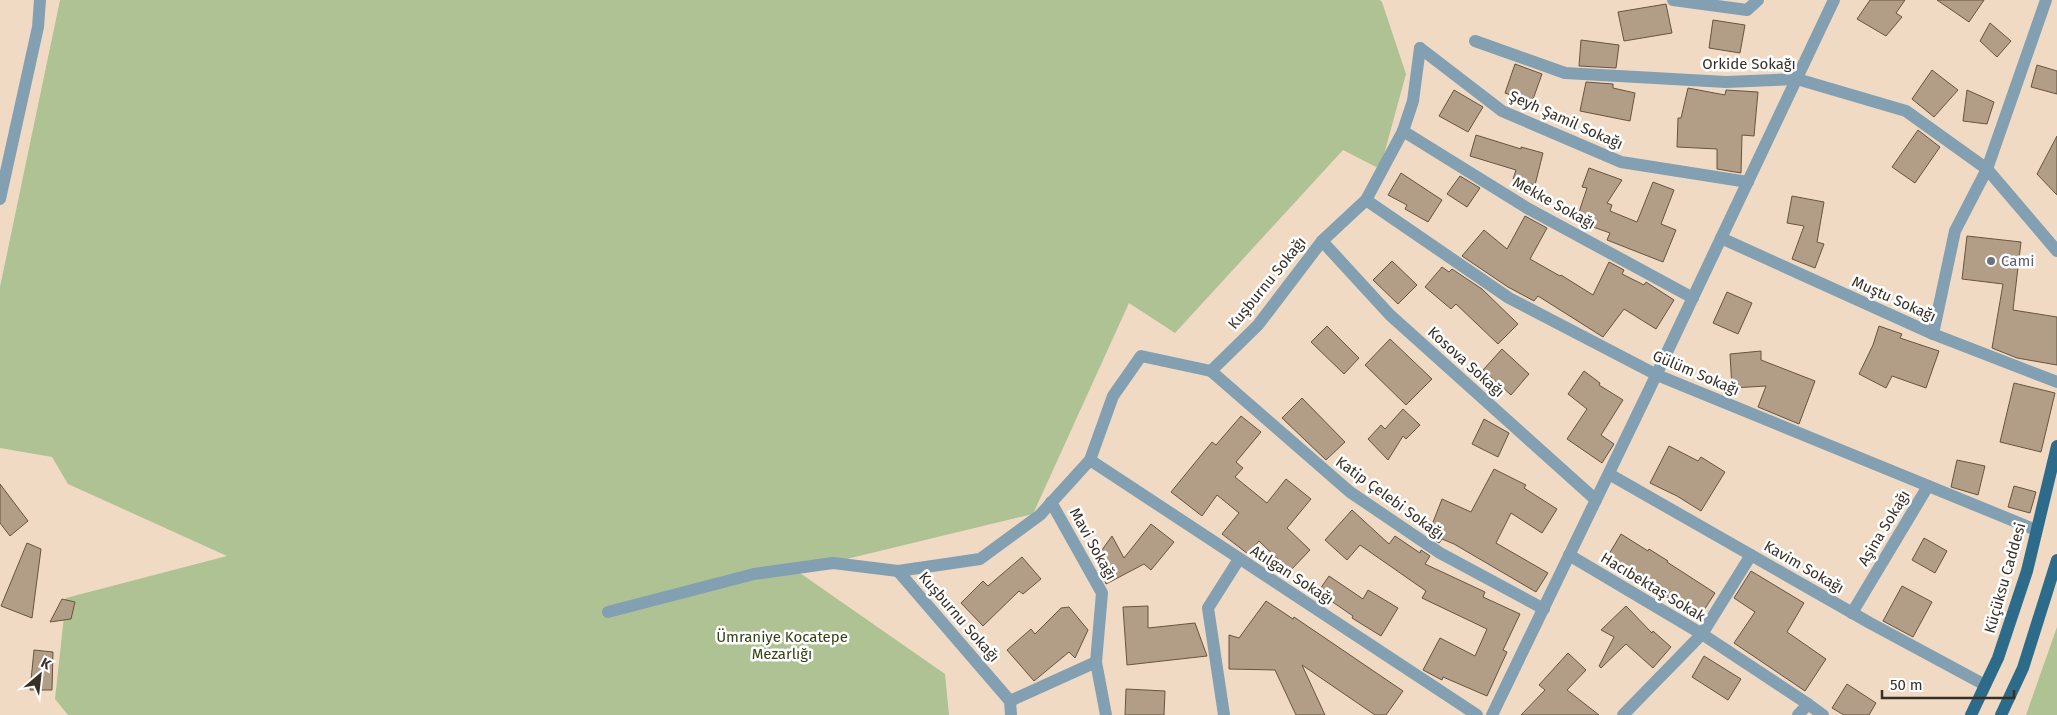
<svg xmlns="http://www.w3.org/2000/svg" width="2057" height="715" font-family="'Fira Sans',sans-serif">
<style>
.green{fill:#aec293}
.building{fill:#b29d87;stroke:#675440}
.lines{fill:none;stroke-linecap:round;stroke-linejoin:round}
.minor{stroke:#82a0b2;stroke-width:12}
.primary{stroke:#2d6b8a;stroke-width:12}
.worship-dot{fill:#6b7280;stroke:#fff;stroke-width:2}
.labels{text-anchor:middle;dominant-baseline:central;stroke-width:5;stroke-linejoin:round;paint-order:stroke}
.street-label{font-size:15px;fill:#383026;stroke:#fff}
.worship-label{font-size:15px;fill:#5b616d;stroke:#fff;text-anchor:start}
.park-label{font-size:15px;fill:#324413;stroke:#fff}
</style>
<rect width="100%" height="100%" fill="#f1dac3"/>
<g class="green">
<path d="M60,0H1380L1382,2L1406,74L1380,169L1343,150L1175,333L1129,303L1033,514L797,571L945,674L949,715H68L55,699L66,598L227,556L68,484L52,457L0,448V287Z"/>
<path d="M2057,627V715H2026Z"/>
</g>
<g class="building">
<path d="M1870,0H1905L1896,13L1902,17L1886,36L1857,19Z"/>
<path d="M1937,0H1984L1969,22Z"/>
<path d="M1666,4L1672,33L1624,41L1618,12Z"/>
<path d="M1713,20L1745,25L1740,53L1709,48Z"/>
<path d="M1990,23L2011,41L1997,57L1980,41Z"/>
<path d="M1581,40L1619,45L1616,68L1579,66Z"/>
<path d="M1515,64L1542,74L1532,102L1505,93Z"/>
<path d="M2037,65L2057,71V94L2031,87Z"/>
<path d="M1932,70L1958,90L1934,117L1912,99Z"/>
<path d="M1586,82L1613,84V88L1635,93L1630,121L1580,111Z"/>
<path d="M1688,88L1725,95L1726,90L1758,92L1754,136L1742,135L1741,173L1717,169V149L1677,147L1678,118H1681Z"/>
<path d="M1454,90L1483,107L1468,132L1439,116Z"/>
<path d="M1967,90L1994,102L1987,124L1963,121Z"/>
<path d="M1918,130L1940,147L1915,183L1892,167Z"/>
<path d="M1476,135L1521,149V147L1543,153L1535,185L1513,179L1516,170L1470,156Z"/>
<path d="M2057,136V195L2037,174Z"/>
<path d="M1589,168L1622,180L1607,203L1612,205L1610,211L1637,222L1653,182L1674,190L1661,224L1676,230L1663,262L1607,240L1610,233L1576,221L1587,188L1582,187Z"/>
<path d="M1401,173L1442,200L1428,222L1405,209L1407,205L1388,195Z"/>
<path d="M1460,176L1480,188L1467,207L1447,194Z"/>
<path d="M1792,196L1824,202L1817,242L1824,244L1815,268L1792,259L1804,226L1787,223Z"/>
<path d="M1525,216L1547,228L1530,259L1560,276L1561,275L1593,295L1609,262L1624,270L1622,274L1644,285L1646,282L1674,300L1656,329L1624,309L1603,337L1538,296L1534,301L1508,287L1462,256L1484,230L1507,249Z"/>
<path d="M1967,236L2021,242L2013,310L2057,317V365L2017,358L1992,348L2003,284L1962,279Z"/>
<path d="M1392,261L1417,285L1398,304L1373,280Z"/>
<path d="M1442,267L1449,272L1452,269L1482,289L1518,324L1498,344L1456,304L1451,309L1425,287Z"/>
<path d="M1727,292L1752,303L1738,334L1713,323Z"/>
<path d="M1327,326L1359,358L1344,374L1311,342Z"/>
<path d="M1879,326L1902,334L1900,338L1939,351L1926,388L1892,376L1886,388L1859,374L1873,345Z"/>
<path d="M1390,339L1432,379L1406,405L1365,365Z"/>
<path d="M1502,349L1529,374L1511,395L1483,370Z"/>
<path d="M1761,351V360L1815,381L1799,424L1758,407L1766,386L1732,388L1730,354Z"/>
<path d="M1584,371L1600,383L1599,385L1623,400L1601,435L1614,444L1602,463L1567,439L1587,409L1568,394Z"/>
<path d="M2014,383L2055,393L2041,452L2000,442Z"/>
<path d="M1302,398L1345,442L1326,460L1282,418Z"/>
<path d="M1403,409L1420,425L1406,439L1403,436L1388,460L1368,439L1381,425L1385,429Z"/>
<path d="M1241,416L1261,432L1236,462L1243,468L1235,477L1267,503L1286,479L1311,499L1287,528L1310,550L1290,571L1259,541L1248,554L1222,534L1239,513L1217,495L1202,516L1171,492L1212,442L1216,445Z"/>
<path d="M1484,419L1509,433L1498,457L1472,444Z"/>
<path d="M1669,446L1698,461L1701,457L1725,472L1701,511L1677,496L1650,483Z"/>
<path d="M1957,460L1985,466L1978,495L1951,487Z"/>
<path d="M1494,469L1526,485L1524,488L1557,509L1542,533L1511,513L1496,543L1548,573L1536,592L1454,544L1442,539L1439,543L1428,535L1442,499L1471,512Z"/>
<path d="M0,484L28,521L10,536L0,523Z"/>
<path d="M2014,486L2036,492L2030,513L2008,507Z"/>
<path d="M1352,510L1389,544L1395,536L1420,553L1421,550L1430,556L1425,564L1485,592L1483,597L1520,614L1503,650L1507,652L1487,696L1443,677L1442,680L1423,670L1440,638L1475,656L1487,629L1422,598L1426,591L1360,545L1347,560L1325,540Z"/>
<path d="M1151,524L1174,542L1151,570L1144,564L1106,584L1105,581L1110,574L1099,554L1112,536L1124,558Z"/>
<path d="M1621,534L1648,551L1649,549L1668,561L1667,562L1715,593L1699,618L1606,559Z"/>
<path d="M1924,538L1947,551L1935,573L1912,560Z"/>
<path d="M27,543L41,549L32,618L1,606Z"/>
<path d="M1022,557L1041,579L1023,594L1019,591L983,626L961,603L983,581L988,586Z"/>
<path d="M1751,571L1804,603L1787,632L1826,659L1805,691L1734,643L1755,612L1734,598Z"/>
<path d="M1329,576L1363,599L1368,590L1398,608L1381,636L1352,618L1353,616L1318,592Z"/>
<path d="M1902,586L1932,602L1913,637L1883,621Z"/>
<path d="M62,599L75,602L71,619L50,622Z"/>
<path d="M1266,601L1293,619L1294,617L1403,691L1386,715H1375L1302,665L1325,715H1296L1275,670L1229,669V635L1239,638Z"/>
<path d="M1148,606V628L1195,623L1207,656L1127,665L1123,607Z"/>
<path d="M1626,606L1652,633L1653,631L1671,647L1653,668L1626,644L1601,668L1599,666L1614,637L1601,630Z"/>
<path d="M1069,607L1088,630L1075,658L1069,652L1034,681L1007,650L1031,629L1035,634L1061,608Z"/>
<path d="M34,650L53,652L52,690H30Z"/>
<path d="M1568,653L1586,670L1567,690L1599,715H1521L1545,690L1539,685Z"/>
<path d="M1704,656L1741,679L1728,700L1692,677Z"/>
<path d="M1847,684L1876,703L1869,715H1844L1832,708Z"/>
<path d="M1126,689L1165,691L1164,715H1125Z"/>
</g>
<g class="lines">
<g class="minor">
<path d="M1673,0L1747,10L1758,0"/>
<path d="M1475,41L1565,73L1726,82L1797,79L1906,111L1987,169L2057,251"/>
<path d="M1420,48L1502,111L1621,162L1748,182"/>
<path d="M1403,131L1527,208L1693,298"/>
<path d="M0,199L38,27L40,0"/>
<path d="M1366,200L1509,298L1657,375L2036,530"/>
<path d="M1721,238L1933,334L2057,382"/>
<path d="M1322,241L1390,315L1596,500"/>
<path d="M1933,334L1955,231L1987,169L2046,0"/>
<path d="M1211,371L1350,492L1440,553L1544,609"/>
<path d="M1090,460L1477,715"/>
<path d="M1609,474L1870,623L1985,685"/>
<path d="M1051,502L1102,593L1096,662"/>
<path d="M1569,555L1702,634L1623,715"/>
<path d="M1751,555L1702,634L1808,704"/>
<path d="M608,612L754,574L833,563L898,571"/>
<path d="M1852,613L1928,486"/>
<path d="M1010,701L1096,662L1106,715"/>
<path d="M1011,715L1010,701L898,571L980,559L1040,515L1090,460L1113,396L1141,356L1211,371L1258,325L1322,241L1366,200L1403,131L1413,101L1420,48"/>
<path d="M1224,715L1208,608L1239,559"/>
<path d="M1492,715L1650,388L1834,0"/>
<path d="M1798,715L1808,704L1823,715"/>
</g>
<g class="primary">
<path d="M1971,715L1998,658L2027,571L2057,446"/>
<path d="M2001,715L2023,668L2057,560"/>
</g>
</g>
<circle class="worship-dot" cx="1991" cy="261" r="5"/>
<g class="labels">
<g class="street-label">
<text x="1749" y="64">Orkide Sokağı</text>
<text transform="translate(1566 120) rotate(24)">Şeyh Şamil Sokağı</text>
<text transform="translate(1554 203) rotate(29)">Mekke Sokağı</text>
<text transform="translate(1267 283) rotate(-51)">Kuşburnu Sokağı</text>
<text transform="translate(1894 299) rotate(24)">Muştu Sokağı</text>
<text transform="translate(1466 362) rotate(42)">Kosova Sokağı</text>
<text transform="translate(1696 373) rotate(23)">Gülüm Sokağı</text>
<text transform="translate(1390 498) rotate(36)">Katip Çelebi Sokağı</text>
<text transform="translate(1884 528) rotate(-59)">Aşina Sokağı</text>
<text transform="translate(1093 544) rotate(61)">Mavi Sokağı</text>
<text transform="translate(1804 567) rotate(30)">Kavim Sokağı</text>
<text transform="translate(1292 575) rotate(33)">Atılgan Sokağı</text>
<text transform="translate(2005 578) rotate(-74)">Küçüksu Caddesi</text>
<text transform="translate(1653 587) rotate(31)">Hacıbektaş Sokak</text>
<text transform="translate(959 617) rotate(49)">Kuşburnu Sokağı</text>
</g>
<g class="worship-label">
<text x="2001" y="261">Cami</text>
</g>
<g class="park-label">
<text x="782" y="637">Ümraniye Kocatepe<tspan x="782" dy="17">Mezarlığı</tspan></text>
</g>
</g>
<g transform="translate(40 675) rotate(28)" stroke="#ffffff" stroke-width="4" paint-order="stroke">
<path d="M0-4L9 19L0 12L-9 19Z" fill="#383026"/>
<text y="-8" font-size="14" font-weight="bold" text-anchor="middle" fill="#383026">K</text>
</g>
<path d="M1882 690v8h132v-8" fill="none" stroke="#383026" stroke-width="2.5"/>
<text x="1890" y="690" font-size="15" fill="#383026" stroke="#ffffff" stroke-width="4" paint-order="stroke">50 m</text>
</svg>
